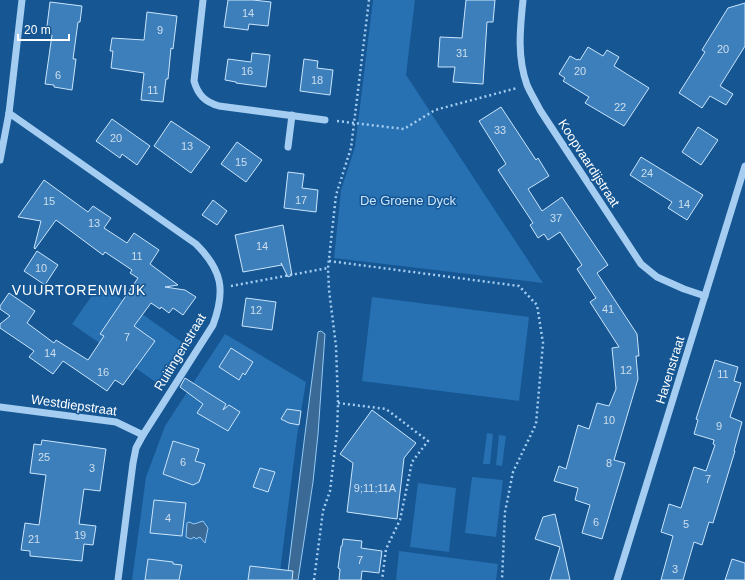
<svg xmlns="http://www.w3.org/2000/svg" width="745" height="580" font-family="Arial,sans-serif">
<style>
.green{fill:#2770b2}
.water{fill:#3b6a96;stroke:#96c9f4}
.building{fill:#3d7fbb;stroke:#cbe5fc}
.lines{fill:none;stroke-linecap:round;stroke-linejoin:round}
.path{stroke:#a4cdf1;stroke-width:2.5;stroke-dasharray:2 3;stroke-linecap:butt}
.minor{stroke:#a4cdf1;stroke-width:7}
.labels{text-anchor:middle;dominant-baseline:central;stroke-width:3;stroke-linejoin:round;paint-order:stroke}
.number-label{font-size:11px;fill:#cedfee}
.street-label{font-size:13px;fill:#fff;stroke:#155693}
.park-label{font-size:13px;fill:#cbe5fc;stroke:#155693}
.neighbourhood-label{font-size:14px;letter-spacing:1px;fill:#fff;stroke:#155693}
</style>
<rect width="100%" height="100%" fill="#155693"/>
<g class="green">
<path d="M373,0H415L406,75L543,283L334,258L341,190L355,147Z"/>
<path d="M100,284L183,343L157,383L72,324Z"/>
<path d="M372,297L529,317L519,401L362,381Z"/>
<path d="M225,334L306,382L297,436L279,580H132L146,477L165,426Z"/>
<path d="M487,433L493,434L490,464H483Z"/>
<path d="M499,435L506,436L502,466L496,465Z"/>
<path d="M472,477L503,480L496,537L465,533Z"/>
<path d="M418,483L456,488L449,552L410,547Z"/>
<path d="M399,551L498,564L496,580H396Z"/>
</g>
<g class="water">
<path d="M321,331L325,334L318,434L313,482L298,580H287L305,434L318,332Z"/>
<path d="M203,521L208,528L205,543L200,537L196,539L194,537L191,539L186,537L187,523L189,522L194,524Z"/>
</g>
<g class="building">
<path d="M228,0H253L271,2L268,26L249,24L248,30L224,27Z"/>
<path d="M466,0H495L493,22H487L483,84L453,82L455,67H438L440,37L462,38Z"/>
<path d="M50,2L82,6L80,22H78L73,59H76L72,90L54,87V85L45,84L52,35L46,34Z"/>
<path d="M745,3V46L720,86L733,94L726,105L710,96L702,108L679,93L705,52L702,50L728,8Z"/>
<path d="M147,12L177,16L173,49L171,48L168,79H166L163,102L141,100L144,73L111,68L113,51H110L112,38L144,40Z"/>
<path d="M588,47L603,56L607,50L619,57L614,66L649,88L624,126L585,103L589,97L563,81L565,78L559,74L570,56L577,60L578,59L580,60Z"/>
<path d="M252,53L270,55L266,87L236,83V82L225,80L228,59L251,62Z"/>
<path d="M304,59L318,61L317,68L333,70L330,95L300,91Z"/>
<path d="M501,107L536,160L538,158L549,176L528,189L542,211L562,197L608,265L597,273L637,334L639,356H636L638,379L614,460L625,463L602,539L582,533L590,505L575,500L578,488L554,481L559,466L566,469L578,425L589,429L597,403L609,406L616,389L612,348L619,347L590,302L596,298L577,269L582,265L560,232L548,240L544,234L538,238L530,225L533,223L498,170L506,164L479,121Z"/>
<path d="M112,119L150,146L137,165L122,154L120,158L96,141Z"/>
<path d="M171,121L210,147L191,173L154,146Z"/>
<path d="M698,127L718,140L701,165L682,152Z"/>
<path d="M237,142L262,160L246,182L221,164Z"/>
<path d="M641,157L703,195L687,220L668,208L672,202L630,175Z"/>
<path d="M288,172L304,174L302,188L318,190L316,212L284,208Z"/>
<path d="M44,180L88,212L93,206L111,218L104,228L127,243L134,233L159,250L150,264L178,285L165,287L185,290L196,297L183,315L173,308L169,313L161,307L160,309L151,303L134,326L155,341L123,385L115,380L107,391L63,361L53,374L29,357L34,351L0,328V324L10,316L0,309V306L9,293L35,311L27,323L54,343L56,340L88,360L104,336L100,334L138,278L130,273L132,270L105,252L103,255L56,220L35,249L34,248L41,221L18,217Z"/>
<path d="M213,200L227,211L217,225L202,215Z"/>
<path d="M283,225L292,275L288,277L281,263L282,265L243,272L235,235Z"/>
<path d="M37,251L58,265L45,285L24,271Z"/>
<path d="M246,298L276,302L272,330L242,326Z"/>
<path d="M231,348L253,362L245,375L243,373L239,380L219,367Z"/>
<path d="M715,360L738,367L734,381L741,383L730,417L742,422L734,451H735L713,523L709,522L702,545L694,542L683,580H661L673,536L661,532L669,504L681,508L694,467L706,471L715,445L713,444L714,440L694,434L698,420L696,419Z"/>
<path d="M185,378L226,404L223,410L229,405L240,412L228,431L197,413L203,404L180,387Z"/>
<path d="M287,409L301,411L299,425L289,423L281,419Z"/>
<path d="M372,410L416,443L404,458L397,519L347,512L353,463L340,454Z"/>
<path d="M42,440L106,449L100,491L84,489L79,524L96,526L93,545L84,544L82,561L30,556V551L21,550L25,523L39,525L46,475L30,473L34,444L41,445Z"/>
<path d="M173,441L199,449L195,461L205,464L199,482L193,485L163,474Z"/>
<path d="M260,468L275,472L268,492L253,487Z"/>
<path d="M154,500L186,503L182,536L150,533Z"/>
<path d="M555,514L563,548L570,580H550L560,547L535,539L543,517Z"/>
<path d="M343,539L362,541L361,548L382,551L379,573L362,571L361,580H339L340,569L338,568L341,546H342Z"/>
<path d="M148,559L173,562V564L182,565L179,580H145Z"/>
<path d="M732,559L745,563V580H725Z"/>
<path d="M250,566L293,571L292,580H248Z"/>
</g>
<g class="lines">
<g class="path">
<path d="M337,121L404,129L435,110L517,88"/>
<path d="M329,261L519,286L537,305L543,343L536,424L513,472L505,512L502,580"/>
<path d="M231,286L328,268"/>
<path d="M338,403L386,409L428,441L412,462L400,520L386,549L382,580"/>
<path d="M314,580L323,511L330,491L337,432L338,403L336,346L329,290L328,268L336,195L351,148L369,0"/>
</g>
<g class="minor">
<path d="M203,0L194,81C198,95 205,102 219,106L325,120"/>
<path d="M523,0C520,29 517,57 527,85C531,94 536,102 540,110L641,264L657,277L684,289L705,296"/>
<path d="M9,113L196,244C222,270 226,290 213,325L143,435L136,448L133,463L118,580"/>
<path d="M288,147L292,115"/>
<path d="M0,160L9,113L22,0"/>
<path d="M0,407L116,422L143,435"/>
<path d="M617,580L745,166"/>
</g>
</g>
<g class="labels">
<g class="number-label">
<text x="248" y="13">14</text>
<text x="160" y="30">9</text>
<text x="723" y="49">20</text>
<text x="462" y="53">31</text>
<text x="247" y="71">16</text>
<text x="580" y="71">20</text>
<text x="58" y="75">6</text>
<text x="317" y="80">18</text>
<text x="153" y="90">11</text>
<text x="620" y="107">22</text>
<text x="500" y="130">33</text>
<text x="116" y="138">20</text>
<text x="187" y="146">13</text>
<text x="241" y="162">15</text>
<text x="647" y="173">24</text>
<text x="301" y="200">17</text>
<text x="49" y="201">15</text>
<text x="684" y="204">14</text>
<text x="556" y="218">37</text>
<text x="94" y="223">13</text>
<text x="262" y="246">14</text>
<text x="137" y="256">11</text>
<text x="41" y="268">10</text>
<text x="608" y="309">41</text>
<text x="256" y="310">12</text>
<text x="127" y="337">7</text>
<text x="50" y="353">14</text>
<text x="626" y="370">12</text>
<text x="103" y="372">16</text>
<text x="723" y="374">11</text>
<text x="609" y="420">10</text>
<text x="719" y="426">9</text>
<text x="44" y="457">25</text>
<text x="183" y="462">6</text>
<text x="609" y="463">8</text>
<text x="92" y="468">3</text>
<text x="708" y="479">7</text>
<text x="375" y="488">9;11;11A</text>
<text x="168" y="518">4</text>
<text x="596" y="522">6</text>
<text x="686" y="524">5</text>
<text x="80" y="535">19</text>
<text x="34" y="539">21</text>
<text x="360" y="560">7</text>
<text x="675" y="569">3</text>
</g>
<g class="street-label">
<text transform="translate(589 163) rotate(57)">Koopvaardijstraat</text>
<text transform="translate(180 352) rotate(-59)">Ruitingenstraat</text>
<text transform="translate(670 370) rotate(-73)">Havenstraat</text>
<text transform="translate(74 405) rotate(8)">Westdiepstraat</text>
</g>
<g class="park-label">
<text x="408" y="200">De Groene Dyck</text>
</g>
<g class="neighbourhood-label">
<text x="79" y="290">VUURTORENWIJK</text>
</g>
</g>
<path d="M18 34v6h51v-6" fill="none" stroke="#ffffff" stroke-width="2"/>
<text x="24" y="34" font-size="12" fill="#ffffff" stroke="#155693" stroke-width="3" paint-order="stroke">20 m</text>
</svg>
